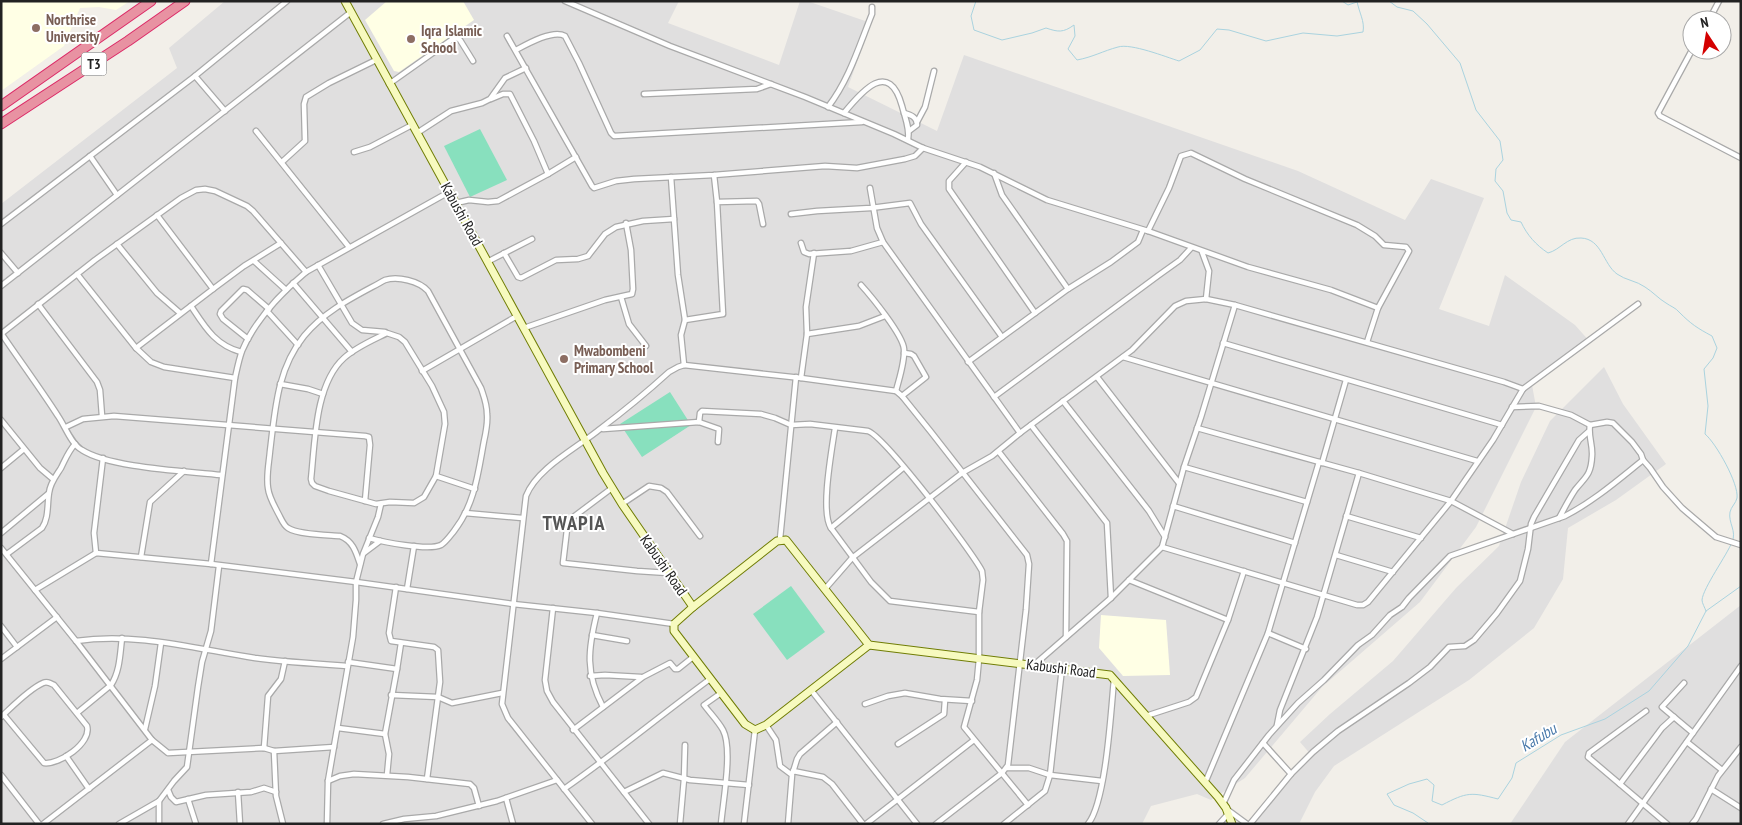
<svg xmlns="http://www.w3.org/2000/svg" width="1742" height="825" font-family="'PT Sans Narrow',sans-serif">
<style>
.residential{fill:#e0dfdf}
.education{fill:#ffffe5}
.pitch{fill:#88e0be}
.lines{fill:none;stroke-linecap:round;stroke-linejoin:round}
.stream{stroke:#aad3df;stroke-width:1}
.street-casing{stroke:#a9a9a9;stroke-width:7}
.secondary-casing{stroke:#707d05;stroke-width:9}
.highway-casing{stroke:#dc2a67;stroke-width:11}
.street{stroke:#fff;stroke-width:4.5}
.secondary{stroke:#f7fabf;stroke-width:7}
.highway{stroke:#e892a2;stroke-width:9}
.education-dot{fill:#8d6e63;stroke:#fff;stroke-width:2}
.labels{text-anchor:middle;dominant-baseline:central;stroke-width:4;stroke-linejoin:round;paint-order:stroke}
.shield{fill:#fff;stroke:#646464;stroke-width:1}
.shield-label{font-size:14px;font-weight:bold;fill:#222}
.education-label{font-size:15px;font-weight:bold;fill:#785e54;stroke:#fff;text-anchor:start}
.street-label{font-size:15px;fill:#222;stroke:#fff}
.water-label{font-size:16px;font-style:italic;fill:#4a7aab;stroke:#fff}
.district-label{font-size:20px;font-weight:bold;letter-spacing:1px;fill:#555;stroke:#fff}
</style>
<rect width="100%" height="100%" fill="#f2efe9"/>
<g class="residential">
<path d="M225,1H679L668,23L779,65L800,1H807L871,23L848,87L937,131L964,55L1298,171L1405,220L1431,179L1484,198L1439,309L1489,326L1505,275L1575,325L1591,343L1532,385L1536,407L1476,527L1420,602L1322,687L1245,778L1211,800L1197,794L1151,806L1142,824H1V204L177,68L169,48Z"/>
<path d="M1604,367L1623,404L1666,464L1616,500L1568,528L1563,579L1534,628L1469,680L1334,766L1315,792L1299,824H1254L1277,795L1312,756L1300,742L1330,714L1393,661L1456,588L1499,546L1521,482L1550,421Z"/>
<path d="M1741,605V824H1510L1565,742Z"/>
</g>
<g class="education">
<path d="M1,1H130L116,10L99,7L80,8L64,46L1,91Z"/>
<path d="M387,1H463L474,20L399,72L394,71L365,20Z"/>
<path d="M1101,615L1166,620L1170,675L1123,676L1099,648Z"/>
</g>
<g class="pitch">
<path d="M480,129L507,180L470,197L444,146Z"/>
<path d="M670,392L691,425L642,457L620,424Z"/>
<path d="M791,586L825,632L787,660L753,614Z"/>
</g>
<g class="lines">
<g class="stream">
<path d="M976,1L971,16L974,30L1002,40L1032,33L1046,28C1058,32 1063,33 1074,25L1075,36L1068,49L1077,60C1093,57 1103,51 1118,47C1131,43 1166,57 1179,61L1200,50L1217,29L1229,30L1266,41L1303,33L1337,36L1363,32C1365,21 1359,13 1357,1"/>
<path d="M1342,1L1348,5L1357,2"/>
<path d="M1389,1L1397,7L1413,11L1427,24L1460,63L1476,110L1500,141L1503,160L1496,169L1495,181L1503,191L1507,213L1511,220L1521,222C1527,235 1536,245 1548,253C1560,250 1567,237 1581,238C1602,239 1603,264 1617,274C1625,280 1637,281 1645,287C1653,292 1659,299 1666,303C1670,306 1676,308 1679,312C1691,324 1697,328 1712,336L1717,348L1713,358L1704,369L1708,406L1705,434C1716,443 1739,484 1737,498C1736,503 1731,507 1730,512C1728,523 1737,531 1732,542C1727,555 1703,588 1702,600C1702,603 1705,608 1706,611"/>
<path d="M1426,824L1428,823L1413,813L1394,805L1387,794L1409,784L1427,779L1434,785L1432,801L1442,805C1467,792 1471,792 1498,799L1512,778L1516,763L1561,735L1605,719L1649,691L1688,646L1706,611L1741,586"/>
</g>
<defs>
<g id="street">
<path d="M565,1L670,46L805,97L894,134L923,148L980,167L1047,200L1148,231L1248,267L1331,290L1378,308"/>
<path d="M1709,20L1719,1"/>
<path d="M507,36L592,186L594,188L616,181L634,179L714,175L825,166L857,168L905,159L915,156L923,148"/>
<path d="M516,50C527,44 553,29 565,36L579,63L611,133L614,136L862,122"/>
<path d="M1692,50L1658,113L1660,116L1741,158"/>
<path d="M195,76L225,111"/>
<path d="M389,84L454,38H457L460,40L473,61"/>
<path d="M644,94L757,89L771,84"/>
<path d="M491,99L503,94H510L534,141L548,174"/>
<path d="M828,107C849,80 859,46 872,14V7"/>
<path d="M844,113C862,91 889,59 902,106C905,118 910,128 908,140"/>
<path d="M904,113C911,115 917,117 917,125L909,131"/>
<path d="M917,122L925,107L934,71"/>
<path d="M256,131L349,247"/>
<path d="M417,133L451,111L482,103L490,99L505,78L526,68"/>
<path d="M354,152L370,147L412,125"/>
<path d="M90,156L117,195"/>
<path d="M282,162L305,141L304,104L306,97L329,83L376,60"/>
<path d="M966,162L949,181V189L1035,313"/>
<path d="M994,173L1002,195L1068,289"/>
<path d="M714,175L717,202"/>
<path d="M671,177L678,275L685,320L681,335L684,365"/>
<path d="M870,188L877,228L883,242L1020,433"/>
<path d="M456,203L469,200L488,202L498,201L548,174L576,157"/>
<path d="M791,214L817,211L871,208L910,203L921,224L1002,337"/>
<path d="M1,224L195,76L287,1"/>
<path d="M1148,231L1169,188L1181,156L1191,153L1245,179L1357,225L1375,236L1384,245L1406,247L1409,251L1378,308L1367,342"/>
<path d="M801,243L804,252L809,254L851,251L883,242"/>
<path d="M117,244L157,293L180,313"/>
<path d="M1202,252L1209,271L1206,299"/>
<path d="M1,253L18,273"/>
<path d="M504,253L518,277L521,278L556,260L578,259L588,256L605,234L616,227L643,221L674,219"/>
<path d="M254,261L286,290"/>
<path d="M487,262L532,239"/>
<path d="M318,265L352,323L362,330L385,332"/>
<path d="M77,274L136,348L151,362L164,367L235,378"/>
<path d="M293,283L352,352"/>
<path d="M861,285C871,296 903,335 904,349C905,362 899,379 896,391"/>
<path d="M1,286L351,12"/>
<path d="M213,289L244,266L281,243"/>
<path d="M621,297L629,324L646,346"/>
<path d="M38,304L97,382L100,390L102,416"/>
<path d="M191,306C205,327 215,345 241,352"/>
<path d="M267,311L298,345"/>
<path d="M685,320L723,314L717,202L757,201L759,204L763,224"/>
<path d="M524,328L605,300L632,294L633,289L631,250L626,223"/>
<path d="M1,333C20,361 40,388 58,416C65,426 71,444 82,450C110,468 186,471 221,475"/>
<path d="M387,333L399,337L405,342L432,386L444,412L445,424L436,476L424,497L414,503L390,502L376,504L329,491L315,486L312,483L311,479C315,442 315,384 344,358C356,347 373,340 387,333Z"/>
<path d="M1,334L95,260L181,198L196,190L205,189L215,191L247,206L253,211L306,272"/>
<path d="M807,334L859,326L885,316"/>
<path d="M248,339L223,319L220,314L221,311L243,289L247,290L269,309"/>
<path d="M1223,343L1502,425"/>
<path d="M136,348L213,289L157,215"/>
<path d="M1123,357L1477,461"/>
<path d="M968,362L1068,289L1111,262L1138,242L1143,230"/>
<path d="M422,371L517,316"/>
<path d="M1097,377L1179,483"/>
<path d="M801,378L807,334L806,307L814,253"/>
<path d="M280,384L308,389L323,394"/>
<path d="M902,396L926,377L914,356L911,354L904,353"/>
<path d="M994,397L1159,275L1180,260L1191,248"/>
<path d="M1063,401L1149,511L1165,537"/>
<path d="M1512,407L1539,406L1571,415L1590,425L1607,422L1613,423L1632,442L1641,454L1643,460L1650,468L1663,487L1682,508L1716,537L1741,545"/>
<path d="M1,420L40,468L53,479"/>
<path d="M699,422L700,413L702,411L761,414L775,418L791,425L810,424L868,431C885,437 971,550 982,571L983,580L979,612V659L977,680L964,727L1028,805"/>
<path d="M1031,425L1107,523L1111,598"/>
<path d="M66,427L83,419L114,416L365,436L369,437L370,445L365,501"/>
<path d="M835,428C832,449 820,512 831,528L871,582L890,601L979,612"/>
<path d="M1197,428L1359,473L1451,501L1513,534"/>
<path d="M603,429L699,422L719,429L718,442"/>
<path d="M999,452L1063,534L1067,541L1066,637"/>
<path d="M1322,463L1346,380"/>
<path d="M1184,467L1307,502"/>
<path d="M1,468L24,449"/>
<path d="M436,476L475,489"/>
<path d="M612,488L568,521L563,563L637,571L668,573"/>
<path d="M622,504L649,486L661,488L667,492L700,536"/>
<path d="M1173,506L1295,543"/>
<path d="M465,513L522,518"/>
<path d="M1346,516L1421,538"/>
<path d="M1559,518C1564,509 1569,499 1575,490C1585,477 1591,476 1592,456C1593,445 1588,436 1590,425"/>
<path d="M831,528L903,468"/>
<path d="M1,533L48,494"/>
<path d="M780,539L796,377"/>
<path d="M1162,547L1357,605H1363L1368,602L1451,501L1493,440L1523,389L1638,304"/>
<path d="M1,548L76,641L152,740L43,824"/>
<path d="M96,553L94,533L103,458"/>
<path d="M364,553L380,541"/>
<path d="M7,554L42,528C49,518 47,505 49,493C50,483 56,476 61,468C66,458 68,452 75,444"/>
<path d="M1336,555L1393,572"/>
<path d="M141,557L150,502L184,471"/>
<path d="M211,564L235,378C237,369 239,359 242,351C255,320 280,294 306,272L449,192"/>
<path d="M360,564C356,552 353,541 340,536C327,535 299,535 288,528C283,525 281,518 278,513C274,505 269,497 268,488C266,476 269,463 270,451C275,411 277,369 304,336C325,310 356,296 385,280C398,276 419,281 428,291L481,388C484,397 487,404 487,414C488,423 486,432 484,441C478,473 475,504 454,531C450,536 446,542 441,545C428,551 383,542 369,538"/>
<path d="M1129,580L1228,620"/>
<path d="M396,587L389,633L391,641L434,647L438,650L440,682L427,779"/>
<path d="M407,589L414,546"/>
<path d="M825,589L852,558L962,473L992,456L1020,433L1132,350L1175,306L1186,301L1206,299L1235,305L1504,382L1523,389"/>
<path d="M35,590L96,553L211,564L356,582L513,604L597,613L674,624"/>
<path d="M553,608L545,680L547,691L553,702L649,824"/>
<path d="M597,613C588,649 585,673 603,707"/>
<path d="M1,626L17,647"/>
<path d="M1268,633L1306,649"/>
<path d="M592,635L627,641"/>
<path d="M76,641C136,632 196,649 255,658C286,662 317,664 347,666"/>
<path d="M1,659L57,617"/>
<path d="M348,662L397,669L385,734L389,754L387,775"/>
<path d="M1034,665L1111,598L1162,547L1184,467L1201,417L1235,305"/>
<path d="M397,669L401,643"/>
<path d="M590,676L605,675L641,677"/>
<path d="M811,690L917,824"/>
<path d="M391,695L438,697L452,703L502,693"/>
<path d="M865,704L888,696L905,693L940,699L972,701"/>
<path d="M1646,711L1589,753L1588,757L1667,824"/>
<path d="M77,713L111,685C120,671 120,654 122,638"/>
<path d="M1146,716L1189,702L1196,697L1228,620L1244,571"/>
<path d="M1,717C12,707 29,689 43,683C47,681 50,683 54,685L87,726C92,743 59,765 44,763L4,715"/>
<path d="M766,725L776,740L780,766L792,775L788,824"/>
<path d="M1277,725L1280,710L1317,617L1359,473"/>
<path d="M338,728L385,734"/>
<path d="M145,729L155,686L161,643"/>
<path d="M573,730L643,677L670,663L675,669H678L693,657"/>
<path d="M1693,733L1741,666"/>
<path d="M152,740L168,753L264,748L274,751L334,747"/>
<path d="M1687,742L1722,770"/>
<path d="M898,744L944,714L945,700"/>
<path d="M264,748L268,696L281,679L285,661"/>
<path d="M274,751L276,796L283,824"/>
<path d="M66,756L89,789"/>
<path d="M1007,768H1029L1050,775L1102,781"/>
<path d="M793,771L823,777L832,784L863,824"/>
<path d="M793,772L797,759L800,754L837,722"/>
<path d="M1291,774L1313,752L1338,731L1409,683L1430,667L1449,647L1465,646L1474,640L1497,613L1520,581L1528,549L1531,524L1534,517L1579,440L1588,432"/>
<path d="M1,775L39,824"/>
<path d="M328,781L340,776L354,774L408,777L470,784L474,788L479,806"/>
<path d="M1205,783L1268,633L1319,462"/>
<path d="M1620,784L1662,728L1674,717"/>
<path d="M564,789C614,754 661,715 710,679"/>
<path d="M1711,789L1741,808"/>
<path d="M168,790L171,797L176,802L206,795L251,792L264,788L276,792"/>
<path d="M238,792L240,824"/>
<path d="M624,792L663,773L690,780L749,785"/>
<path d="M506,798L513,824"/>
<path d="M188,799L196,824"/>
<path d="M159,801V824"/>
<path d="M1223,804L1234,780L1269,735L1298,703L1324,680L1358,645L1372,635L1390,615L1402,607L1409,598L1450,556L1565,516C1594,501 1618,480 1643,460"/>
<path d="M1228,810L1247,824"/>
<path d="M119,824L159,801L174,781L187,767L198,687L202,662L211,631L219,566"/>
<path d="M327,824L328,781L353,637L356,600V582L363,554L378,517L381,504"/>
<path d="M383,824L404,819L436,816L497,801L557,780"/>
<path d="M592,824L508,718L502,704L526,496C537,468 577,448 600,429C624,411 647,392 669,372L678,367L684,365L801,378L896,391L902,396L931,432L1027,555L1029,564L1026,610L1008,765L1002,773L936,824"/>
<path d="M680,824L684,779L685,745"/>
<path d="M721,824C723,801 733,749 723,730C718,721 710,713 704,705L721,693"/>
<path d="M744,824L755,730"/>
<path d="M866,824L974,740"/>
<path d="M1004,824L1045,791L1050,775L1062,668"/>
<path d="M1088,824C1106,802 1111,711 1114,679"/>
<path d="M1219,824L1228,814"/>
<path d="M1250,824L1291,774L1263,743"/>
<path d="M1628,824L1693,733L1662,707L1684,683"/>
<path d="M1692,824L1696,819L1718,776L1741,747"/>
</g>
<g id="secondary">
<path d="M345,1L603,473L622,504L693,607L777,541L786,540L869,645L1110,675L1218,797L1226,808L1232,824"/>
<path d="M693,607L674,624V631L745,724L755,730L766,725L869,645"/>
</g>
<g id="highway">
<path d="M1,106L151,1"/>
<path d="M1,124L128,41L185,1"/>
</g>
</defs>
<use href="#street" class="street-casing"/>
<use href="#secondary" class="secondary-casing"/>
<use href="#highway" class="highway-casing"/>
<use href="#street" class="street"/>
<use href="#secondary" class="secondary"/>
<use href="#highway" class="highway"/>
</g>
<g class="education-dot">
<circle cx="36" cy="28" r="5"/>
<circle cx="411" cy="39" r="5"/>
<circle cx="564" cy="359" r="5"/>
</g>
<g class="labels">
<rect class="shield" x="81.5" y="52.5" width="25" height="23" rx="4"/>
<g class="shield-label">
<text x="94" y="64">T3</text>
</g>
<g class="education-label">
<text x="46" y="19">Northrise<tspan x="46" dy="17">University</tspan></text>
<text x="421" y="30">Iqra Islamic<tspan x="421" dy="17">School</tspan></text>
<text x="574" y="350">Mwabombeni<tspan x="574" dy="17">Primary School</tspan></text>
</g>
<g class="street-label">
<text transform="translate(462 214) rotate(61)">Kabushi Road</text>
<text transform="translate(664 565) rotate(55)">Kabushi Road</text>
<text transform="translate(1061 668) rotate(7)">Kabushi Road</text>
</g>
<g class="water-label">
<text transform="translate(1538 737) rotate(-31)">Kafubu</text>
</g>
<g class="district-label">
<text x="574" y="523">TWAPIA</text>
</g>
</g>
<rect width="1742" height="825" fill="none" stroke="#222222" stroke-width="5"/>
<g transform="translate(1707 35) rotate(348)"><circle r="24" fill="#ffffff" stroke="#a7a7a7"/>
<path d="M0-4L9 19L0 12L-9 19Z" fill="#d40000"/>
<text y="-8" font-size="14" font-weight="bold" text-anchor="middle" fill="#222222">N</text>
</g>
</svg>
